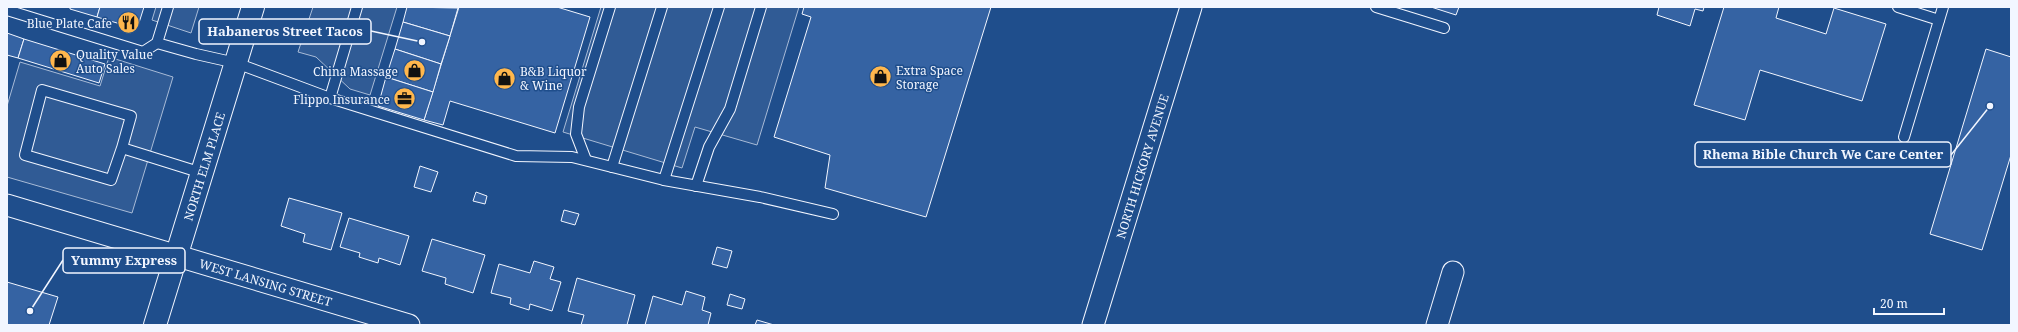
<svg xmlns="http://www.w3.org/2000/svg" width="2018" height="332" font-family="'Noto Serif',serif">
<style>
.parking{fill:#305b95;stroke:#a8bbd7}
.building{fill:#3563a3;stroke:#f2f6ff}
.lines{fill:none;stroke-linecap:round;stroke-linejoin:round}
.service-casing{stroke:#f2f6ff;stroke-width:12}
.minor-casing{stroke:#f2f6ff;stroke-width:23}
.primary-casing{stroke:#f2f6ff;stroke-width:24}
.service{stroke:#1f4e8c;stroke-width:10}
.minor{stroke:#1f4e8c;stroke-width:21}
.primary{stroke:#1f4e8c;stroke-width:22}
.labels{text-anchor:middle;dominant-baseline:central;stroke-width:3;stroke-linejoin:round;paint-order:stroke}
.poi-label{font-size:12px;fill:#f2f6ff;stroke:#1f4e8c;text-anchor:end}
.street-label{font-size:12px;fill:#f2f6ff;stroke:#1f4e8c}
.leader{fill:none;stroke:#f2f6ff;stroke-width:1.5}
.callout-dot{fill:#f2f6ff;stroke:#1f4e8c;stroke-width:1.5}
.callout{fill:#1f4e8c;stroke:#f2f6ff;stroke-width:1.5}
.callout-label{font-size:13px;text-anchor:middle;font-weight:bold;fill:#f2f6ff}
</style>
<rect width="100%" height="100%" fill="#1f4e8c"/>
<g class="parking">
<path d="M156,7H199L191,33L152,20Z"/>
<path d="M313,7H397L370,95L350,89L316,57L298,52Z"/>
<path d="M601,7H799L757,145L695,127L682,168L563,132Z"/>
<path d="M109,57L173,77L132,213L7,177V106L20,62L100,86Z"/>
</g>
<g class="building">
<path d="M70,7H100L97,17L70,9Z"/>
<path d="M100,7H144L137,29L97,17Z"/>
<path d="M407,7L458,8L450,36L403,22Z"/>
<path d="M459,7H557L590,17L555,133L450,101L443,125L424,120Z"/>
<path d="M804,7H991L926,217L825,188L830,155L774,137L811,17L802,14Z"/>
<path d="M1431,7H1459L1456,15Z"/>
<path d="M1659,7H1704L1703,11L1695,9L1690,26L1657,15Z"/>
<path d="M1724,7H1779L1776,18L1826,34L1834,8L1886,24L1862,101L1760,70L1745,120L1694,105Z"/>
<path d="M403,22L450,36L441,64L395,49Z"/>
<path d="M7,33L24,39L18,58L7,55Z"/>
<path d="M24,39L105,64L99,83L18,58Z"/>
<path d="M395,49L441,64L433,92L386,77Z"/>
<path d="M1986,49L2011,57V155L1982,250L1930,234Z"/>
<path d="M386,77L433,92L424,120L378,106Z"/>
<path d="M420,166L438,172L431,192L414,187Z"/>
<path d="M476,192L487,196L485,204L473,201Z"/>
<path d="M289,198L342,213L331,250L303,242L305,234L281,226Z"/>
<path d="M564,210L579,214L575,225L561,221Z"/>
<path d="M349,218L409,236L400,265L379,258L378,263L359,257L360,253L340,247Z"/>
<path d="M432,239L485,255L473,293L445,284L446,278L422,271Z"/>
<path d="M717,247L732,251L727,268L712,264Z"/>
<path d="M534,261L554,267L550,279L561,282L552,311L530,304L529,310L510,304L511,298L491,293L499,264L530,273Z"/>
<path d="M577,278L635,295L627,325H581L584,315L568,311Z"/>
<path d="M7,282L58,297L49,325H7Z"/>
<path d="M686,291L705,297L702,310L711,313L708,325H645L653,296L682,305Z"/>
<path d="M730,294L745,299L742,309L727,305Z"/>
<path d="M757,320L774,325H755Z"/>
</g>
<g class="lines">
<defs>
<g id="service">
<path d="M168,7L157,43L196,54L236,63L330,98L357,7"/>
<path d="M1376,7L1444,28"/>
<path d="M1898,7L1939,20"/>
<path d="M7,10L143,52L157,43"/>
<path d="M330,98L516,156L572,157L664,180L760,197L833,214"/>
<path d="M1904,137L1943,7"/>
<path d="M122,148L131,116L42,90L25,155L111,180L122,148L202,173"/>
<path d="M586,160L576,134L579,107L610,7"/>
<path d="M612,167L662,7"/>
<path d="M664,180L719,7"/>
<path d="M696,186L709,147L730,109L761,7"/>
</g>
<g id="minor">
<path id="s1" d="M7,205L409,325"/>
<path id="s2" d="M1093,325L1191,7"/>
<path d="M1437,325L1453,272"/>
</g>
<g id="primary">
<path id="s3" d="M155,325L253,7"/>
</g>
</defs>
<use href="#service" class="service-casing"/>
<use href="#minor" class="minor-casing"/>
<use href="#primary" class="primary-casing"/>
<use href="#service" class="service"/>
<use href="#minor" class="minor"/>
<use href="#primary" class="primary"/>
</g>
<defs>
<symbol id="restaurant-disc" viewBox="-11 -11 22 22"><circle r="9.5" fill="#ffb74d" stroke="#1f4e8c"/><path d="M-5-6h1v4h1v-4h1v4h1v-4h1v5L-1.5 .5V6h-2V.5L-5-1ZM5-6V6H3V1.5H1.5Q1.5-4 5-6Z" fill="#111"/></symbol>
<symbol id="shop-disc" viewBox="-11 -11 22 22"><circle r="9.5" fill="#ffb74d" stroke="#1f4e8c"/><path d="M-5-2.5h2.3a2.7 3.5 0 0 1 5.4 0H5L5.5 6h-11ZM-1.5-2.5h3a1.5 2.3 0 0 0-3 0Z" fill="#111"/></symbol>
<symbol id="office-disc" viewBox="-11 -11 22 22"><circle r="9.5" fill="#ffb74d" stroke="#1f4e8c"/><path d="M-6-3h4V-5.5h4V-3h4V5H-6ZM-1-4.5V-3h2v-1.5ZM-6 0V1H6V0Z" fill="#111"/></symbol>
</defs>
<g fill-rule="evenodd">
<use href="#restaurant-disc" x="116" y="10" width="25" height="25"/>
<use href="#shop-disc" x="48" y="48" width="25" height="25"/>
<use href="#shop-disc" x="402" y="58" width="25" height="25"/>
<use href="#shop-disc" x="868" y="64" width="25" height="25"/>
<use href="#shop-disc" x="492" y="66" width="25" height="25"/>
<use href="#office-disc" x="392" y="86" width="25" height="25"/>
</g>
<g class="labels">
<g class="poi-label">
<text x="112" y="23">Blue Plate Cafe</text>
<text x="76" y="54" text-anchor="start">Quality Value<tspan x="76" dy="14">Auto Sales</tspan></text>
<text x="896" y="70" text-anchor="start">Extra Space<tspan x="896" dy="14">Storage</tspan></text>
<text x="398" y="71">China Massage</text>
<text x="520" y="71" text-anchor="start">B&amp;B Liquor<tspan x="520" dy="14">&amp; Wine</tspan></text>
<text x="390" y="99">Flippo Insurance</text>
</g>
<g class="street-label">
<text stroke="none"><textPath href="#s3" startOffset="166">NORTH ELM PLACE</textPath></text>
<text stroke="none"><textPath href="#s2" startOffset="166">NORTH HICKORY AVENUE</textPath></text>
<text stroke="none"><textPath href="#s1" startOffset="270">WEST LANSING STREET</textPath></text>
</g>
</g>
<path class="leader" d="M422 42L371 31M1990 106L1951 155M30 311L63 260"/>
<g class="callout-dot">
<circle cx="422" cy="42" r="4"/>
<circle cx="1990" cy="106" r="4"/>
<circle cx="30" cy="311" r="4"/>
</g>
<g class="callout">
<rect x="199" y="19" width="172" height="25" rx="4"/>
<rect x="1695" y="142" width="256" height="25" rx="4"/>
<rect x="63" y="248" width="122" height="25" rx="4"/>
</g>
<g class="callout-label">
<text x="285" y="36">Habaneros Street Tacos</text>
<text x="1823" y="159">Rhema Bible Church We Care Center</text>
<text x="124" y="265">Yummy Express</text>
</g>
<rect width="2018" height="332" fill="none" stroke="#f2f6ff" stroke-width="16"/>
<path d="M1874 308v6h70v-6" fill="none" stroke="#f2f6ff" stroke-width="2"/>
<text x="1880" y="308" font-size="12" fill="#f2f6ff" stroke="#1f4e8c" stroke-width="3" paint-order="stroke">20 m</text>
</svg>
